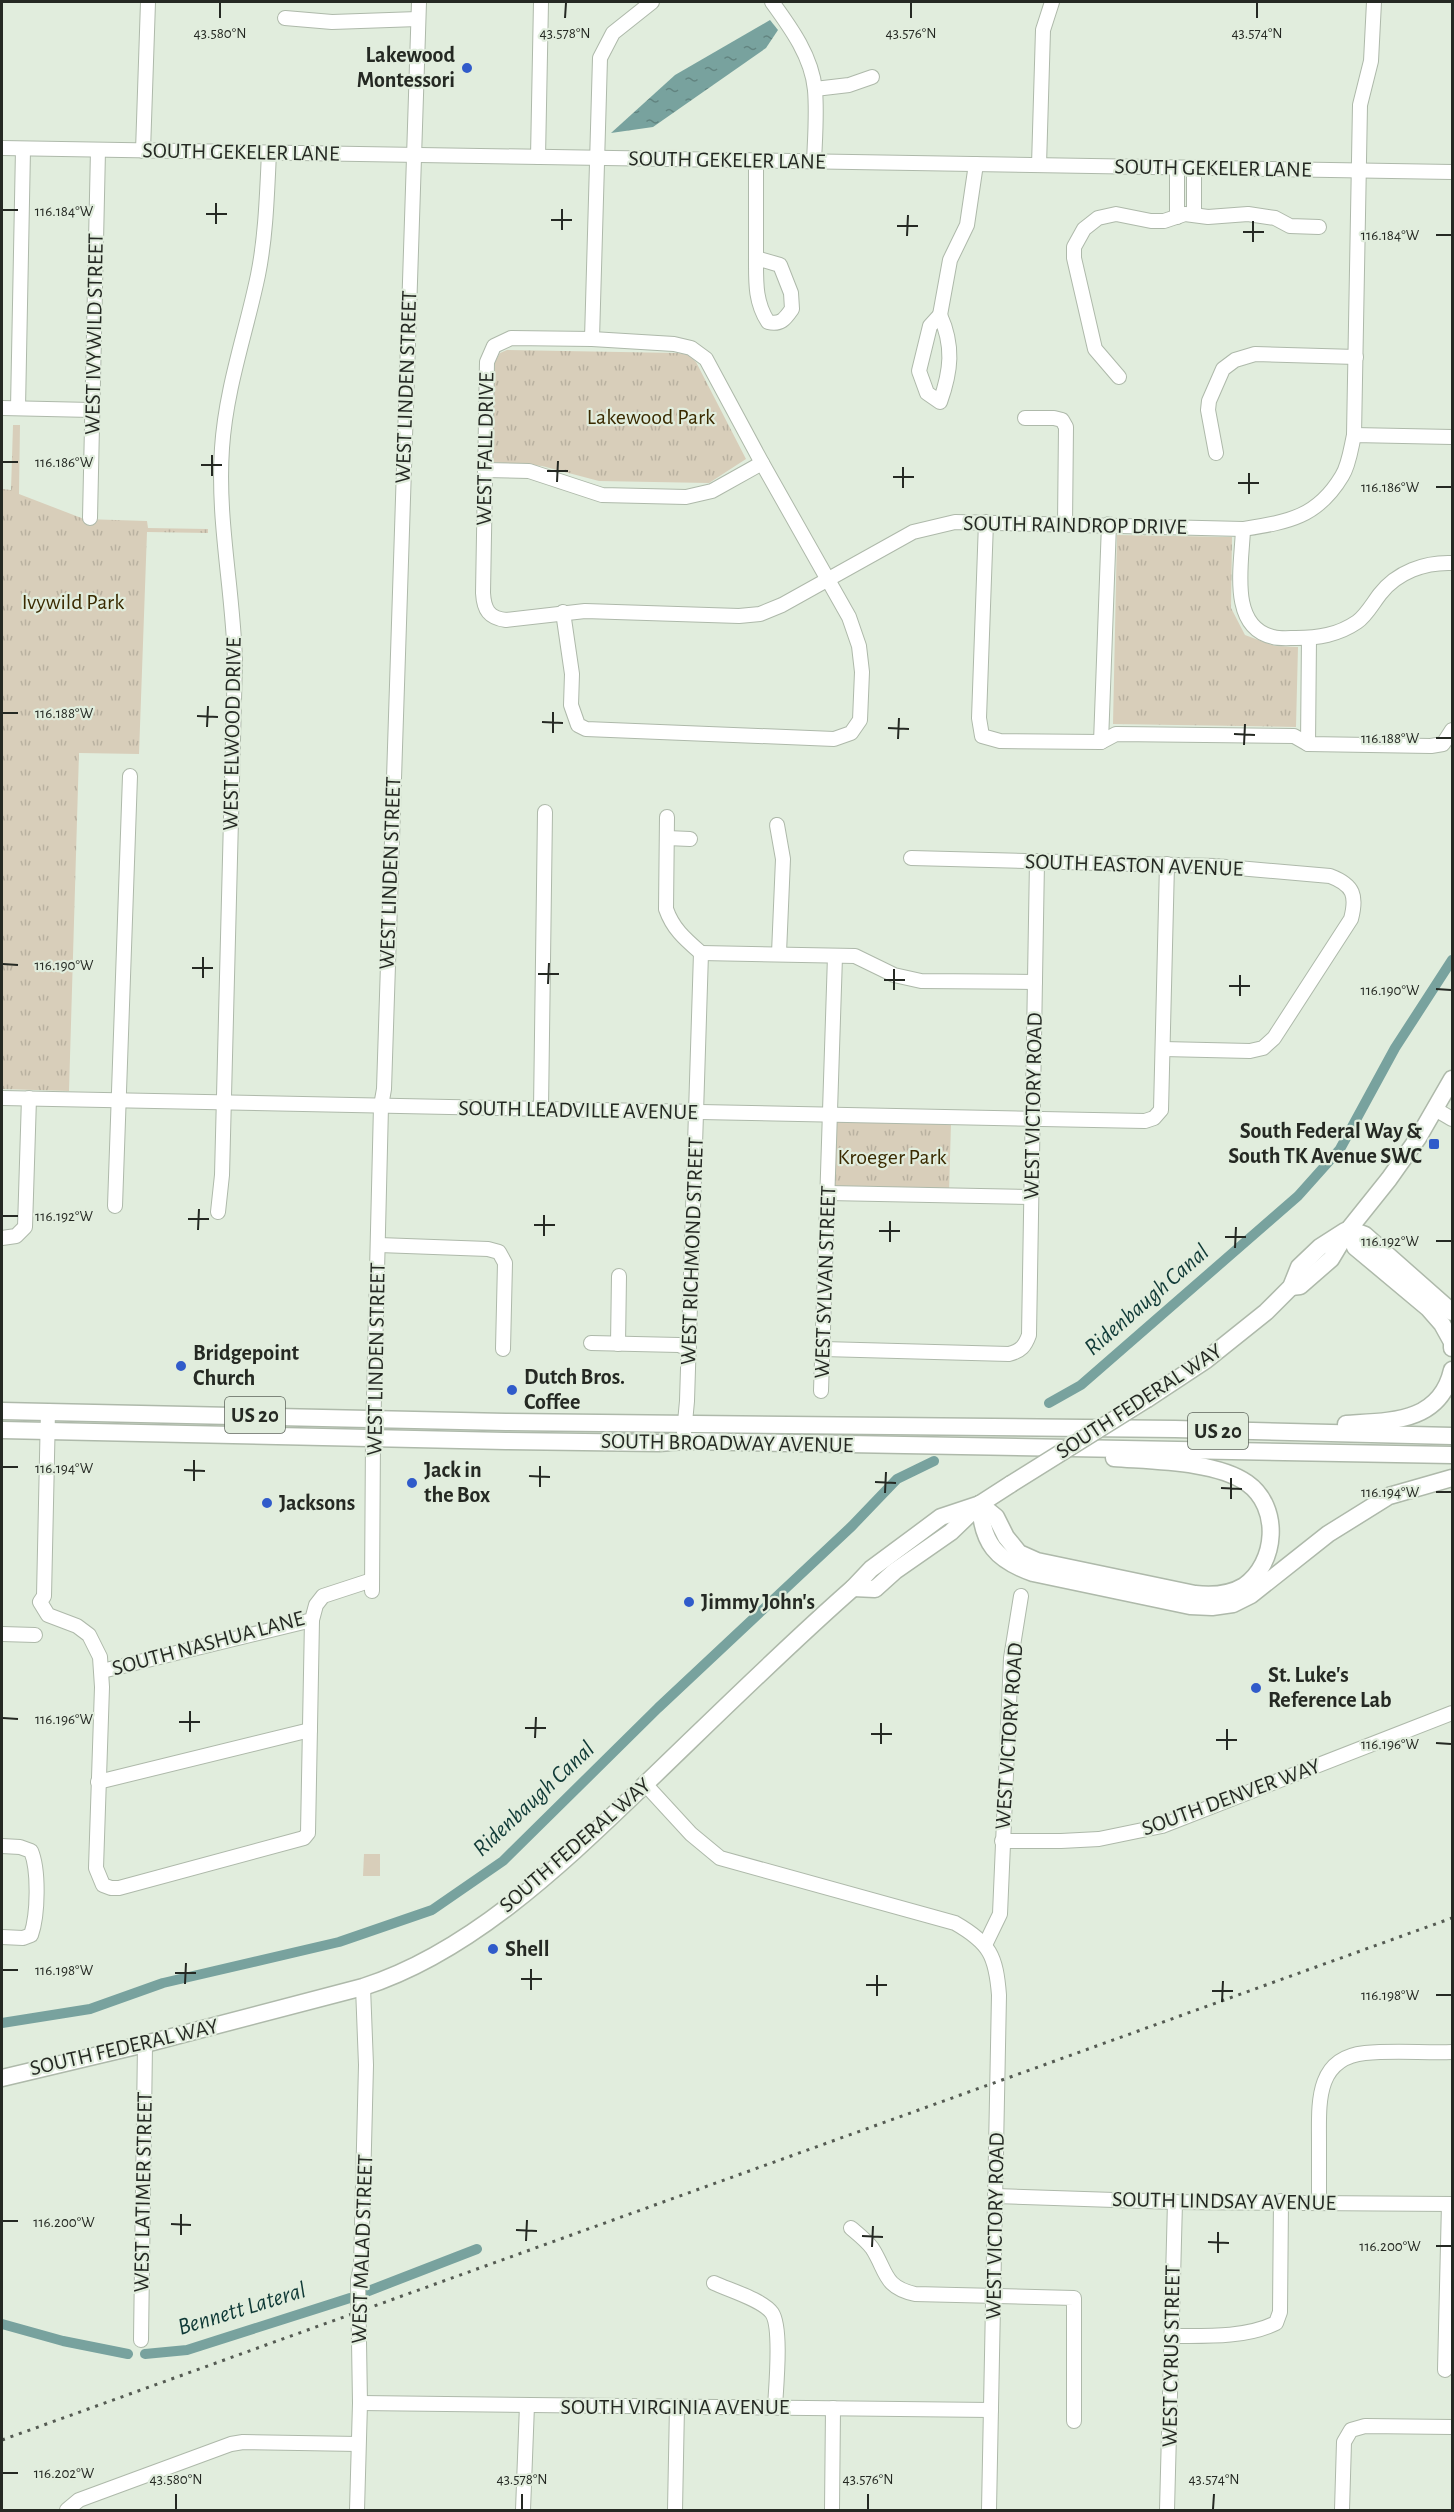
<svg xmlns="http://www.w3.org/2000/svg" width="1454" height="2512" font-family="'Alegreya Sans',sans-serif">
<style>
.grass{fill:#d8ceba}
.park{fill:url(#park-tufts)}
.water{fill:url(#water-ripples)}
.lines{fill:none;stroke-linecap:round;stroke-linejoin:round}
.canal{stroke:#78a29e;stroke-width:10}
.minor-casing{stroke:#aeb9aa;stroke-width:16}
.major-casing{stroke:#aeb9aa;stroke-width:19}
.minor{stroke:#fff;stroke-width:14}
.major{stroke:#fff;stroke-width:16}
.rail{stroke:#555b53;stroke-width:3;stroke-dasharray:3 6;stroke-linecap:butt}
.major-bridge-casing{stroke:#aeb9aa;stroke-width:19;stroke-linecap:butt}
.major-bridge{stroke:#fff;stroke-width:16}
.ticks{fill:none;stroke:#252923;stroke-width:2}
.poi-dot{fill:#305bca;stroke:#e1eddd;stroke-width:2}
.labels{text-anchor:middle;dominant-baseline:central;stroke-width:4.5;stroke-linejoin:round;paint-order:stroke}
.shield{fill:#e1eddd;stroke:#5d645b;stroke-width:1.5}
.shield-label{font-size:21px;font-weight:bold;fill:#252923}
.poi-label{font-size:22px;font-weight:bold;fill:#252923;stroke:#e1eddd;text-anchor:start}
.street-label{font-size:22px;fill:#252923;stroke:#e1eddd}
.park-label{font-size:22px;fill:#3a2a00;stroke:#e1eddd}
.water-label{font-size:24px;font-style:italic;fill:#103a37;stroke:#e1eddd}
.ticks-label{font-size:15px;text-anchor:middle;fill:#252923;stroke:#e1eddd;stroke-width:4.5;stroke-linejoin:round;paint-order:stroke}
</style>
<defs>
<pattern id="park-tufts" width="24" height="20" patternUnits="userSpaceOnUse" patternTransform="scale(1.5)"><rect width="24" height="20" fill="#d8ceba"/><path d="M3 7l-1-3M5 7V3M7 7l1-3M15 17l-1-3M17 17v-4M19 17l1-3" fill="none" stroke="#b9b1a0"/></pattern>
<pattern id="water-ripples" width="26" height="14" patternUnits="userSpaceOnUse" patternTransform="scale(1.5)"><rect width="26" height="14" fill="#78a29e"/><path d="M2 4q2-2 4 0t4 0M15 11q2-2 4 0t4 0" fill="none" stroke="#628480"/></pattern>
</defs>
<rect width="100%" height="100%" fill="#e1eddd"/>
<path class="grass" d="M364,1854H380V1876H363Z"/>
<g class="park">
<path d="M507,350L677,353L688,355L696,362L746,459L709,483L599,481L542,466L491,462L495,361L500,353Z"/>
<path d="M13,425H20L19,494L84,519L147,521L148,528L208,529V533L147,532L139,754L79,753L69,1091L2,1089V489L11,490Z"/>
<path d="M1117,535L1232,537L1231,608L1245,635L1275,646L1298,647L1296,727L1113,724Z"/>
<path d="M834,1120L951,1123L949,1193L832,1190Z"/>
</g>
<path class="water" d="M770,20L778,30L766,48L653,127L611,133L675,75Z"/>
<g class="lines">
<g class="canal">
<path d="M1049,1403L1081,1385L1298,1196L1340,1149L1395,1048L1452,960"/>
<path d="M2,2023L90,2009L163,1983L339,1942L432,1910L503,1861L658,1708L852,1526L897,1479L934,1461"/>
<path d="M366,2292L477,2249"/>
<path d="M2,2324L63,2341L128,2354"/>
<path d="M145,2354L187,2350L350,2298"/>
</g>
<defs>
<g id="minor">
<path d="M652,2L613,33L600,58L592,339L511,338L494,346L487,362L483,593C484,610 489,618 506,620L585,611L739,616L760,614L782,605L913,532L955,522L1243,529C1287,522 1317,518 1342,476C1349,465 1351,448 1354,435L1452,437"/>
<path d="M772,2C791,28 812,57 815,90C817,114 815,138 814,162"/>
<path d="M285,18L332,22L418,19"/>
<path d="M815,89L849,85L872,77"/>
<path d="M2,148L1452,172"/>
<path d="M143,151L148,2"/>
<path d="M538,157L541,2"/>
<path d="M1039,165L1043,30L1052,2"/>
<path d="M1194,214V168"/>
<path d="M1177,217V168"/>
<path d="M756,258L780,265L791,293L792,309C785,319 781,325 768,322C755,302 756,282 756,258Z"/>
<path d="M756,258V161"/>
<path d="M940,315C954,346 951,371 940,402L927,393L919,371L930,326Z"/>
<path d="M940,315L950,260L967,225L976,164"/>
<path d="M1119,377L1095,349L1074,258V247L1084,229L1098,218L1116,214L1151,221H1164L1185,214L1208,217L1248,214L1275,218L1290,226L1319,227"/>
<path d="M2,408L92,410"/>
<path d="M18,408L23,149"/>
<path d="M1025,418H1054L1062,420L1066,427L1065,524"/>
<path d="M1354,435L1360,105L1371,61L1374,2"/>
<path d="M1216,453L1208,410L1209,401L1223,369L1235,360L1255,354L1356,357"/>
<path d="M485,470L529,471L602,495L686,497L712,491L762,463"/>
<path d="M90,518L98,150"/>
<path d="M986,522L979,718L982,736L1000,741L1101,742L1116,734L1294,736L1308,744L1431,746L1443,744L1452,730"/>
<path d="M1243,529C1242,563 1228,627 1273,637C1280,639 1289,638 1296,638C1318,638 1338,635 1357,622C1366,616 1373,603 1380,594C1397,572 1425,562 1452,563"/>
<path d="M563,612L572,674L571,705L578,725L586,729L834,739L851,733L860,720L862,672L859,646L849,617L762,463L706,359L691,348L674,344L592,339"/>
<path d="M1101,742L1109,524"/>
<path d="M1308,744L1309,638"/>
<path d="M667,817L666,909C673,929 685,939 701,953"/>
<path d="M777,825L783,859L779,953"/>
<path d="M667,838L690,839"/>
<path d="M911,858L1215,866L1330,876C1354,885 1357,896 1351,919L1274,1038L1263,1048L1250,1051L1163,1049"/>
<path d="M701,953L855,956L894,975L921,981L1035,982"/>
<path d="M2,1098L1145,1121L1154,1118L1161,1110L1167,864"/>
<path d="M541,1109L545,812"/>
<path d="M1435,1109L1452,1119"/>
<path d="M828,1193L1031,1197"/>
<path d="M115,1206L130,776"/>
<path d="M218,1212L222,1175L235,661C233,589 217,520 222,448C226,388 246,333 258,275C266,235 267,193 269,153"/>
<path d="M2,1238L16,1236L25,1227L29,1098"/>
<path d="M379,1245L488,1249L499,1252L505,1263L503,1349"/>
<path d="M591,1343L679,1345L689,1349"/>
<path d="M618,1344L619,1276"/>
<path d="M823,1349L1009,1354C1021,1351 1025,1346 1029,1335L1037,861"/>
<path d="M821,1391L835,956"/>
<path d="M48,1411L44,1596L40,1602L48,1615L77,1626L89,1635L100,1657L102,1687L96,1868L103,1885L111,1888H119L304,1838L308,1833L312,1620"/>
<path d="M684,1433L687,1401L701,953"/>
<path d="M372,1591L373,1438L381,1106L384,1089L419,2"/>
<path d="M2,1634L35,1635"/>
<path d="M102,1671L312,1620L316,1605L323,1596L372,1580"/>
<path d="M98,1782L310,1730"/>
<path d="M645,1784L691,1834L720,1858L955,1923C990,1943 996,1956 999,1995L989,2510"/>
<path d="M1002,1841H1061L1099,1839L1162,1826L1452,1713"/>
<path d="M2,1846L20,1847L31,1851C39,1870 38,1915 31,1935L23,1938L2,1937"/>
<path d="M985,1945L1000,1914L1011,1658L1021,1596"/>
<path d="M996,2196L1175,2202L1452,2204"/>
<path d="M1319,2202C1319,2182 1319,2162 1319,2142C1319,2104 1315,2058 1365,2053C1394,2050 1424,2053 1452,2052"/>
<path d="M851,2228C858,2234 866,2240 872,2248C887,2271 883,2287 915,2294L1074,2298V2421"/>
<path d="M714,2283C729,2290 763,2300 772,2313C782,2328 776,2387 775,2407"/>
<path d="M1171,2336C1205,2336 1245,2338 1276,2323L1280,2312L1281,2201"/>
<path d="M141,2340L145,2044"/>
<path d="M1445,2370L1449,2204"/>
<path d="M360,2403L991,2410"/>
<path d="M67,2510L79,2500L231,2444L243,2442L358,2444"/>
<path d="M357,2510L360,2403L358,2280L361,2266L366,2065L363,1987"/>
<path d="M523,2510L527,2405"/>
<path d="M675,2510L677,2406"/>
<path d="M832,2510L833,2408"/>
<path d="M1167,2510L1175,2202"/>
<path d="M1342,2510L1344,2442L1351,2430L1365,2426L1452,2427"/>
</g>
<g id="major">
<path d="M1349,1229L1355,1247L1428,1308L1442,1324L1452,1342V1348"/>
<path d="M1349,1229L1365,1235L1452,1312"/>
<path d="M1291,1287L1300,1286L1331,1259L1349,1229L1389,1179L1418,1138L1452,1079"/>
<path d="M1147,1399L1206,1360L1266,1312L1291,1287L1299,1267L1320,1247L1345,1231"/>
<path d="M2,1411L506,1422L1175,1429L1452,1436"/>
<path d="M1346,1424C1390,1421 1440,1423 1452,1370"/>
<path d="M2,1430L506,1441L659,1443L684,1441L1452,1455"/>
<path d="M980,1504L996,1517L1006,1537L1019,1553L1037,1561L1195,1594C1212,1596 1229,1595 1244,1586C1277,1563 1281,1507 1247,1483C1216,1461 1152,1461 1114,1458"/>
<path d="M980,1504C982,1543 996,1560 1033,1573L1190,1606L1212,1607L1233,1604L1251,1595L1328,1534L1389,1496L1452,1478"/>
<path d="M853,1588L875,1589L895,1571L951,1532L980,1504L1011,1484"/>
<path d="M2,2078L145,2044L363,1987C467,1954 558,1868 635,1794C707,1725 778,1654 853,1588L871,1569L941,1517L980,1504"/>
</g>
</defs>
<use href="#minor" class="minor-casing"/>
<use href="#major" class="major-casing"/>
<use href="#minor" class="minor"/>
<use href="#major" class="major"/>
<path class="rail" d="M2,2440L1452,1918"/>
<defs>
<path id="major-bridge" d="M1011,1484L1147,1399"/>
</defs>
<use href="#major-bridge" class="major-bridge-casing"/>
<use href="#major-bridge" class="major-bridge"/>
</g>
<path class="ticks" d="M220,18V3M565,18L566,3M911,18V3M1257,18V3M3,210H18M206,214H227M551,220H572M216,224V203M897,226H918M562,230V209M1243,232H1264M1436,235H1451M907,236L908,215M1253,242V221M3,462H18M201,465H222M547,471H568M212,476V455M893,477H914M557,482L558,461M1238,483H1259M1436,487H1451M903,488V467M1249,494V473M3,713H18M197,716L218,717M542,722L563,723M207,727L208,706M888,728L909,729M553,733V712M1234,734L1255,735M1436,738H1451M898,739L899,718M1244,745L1245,724M3,964L18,965M192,968H213M538,974H559M203,978V957M884,980H905M548,984L549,963M1229,986H1250M1436,989L1451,990M894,990V969M1240,996V975M3,1216H18M188,1219H209M534,1225H555M198,1230L199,1209M879,1231H900M544,1236V1215M1225,1237H1246M1436,1241H1451M890,1242V1221M1235,1248L1236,1227M3,1467H18M184,1470L205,1471M529,1476L550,1477M194,1481V1460M875,1482L896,1483M540,1487V1466M1221,1488L1242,1489M1436,1492H1451M885,1493L886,1472M1231,1499V1478M3,1718L18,1719M179,1722H200M525,1728H546M190,1732V1711M871,1734H892M535,1738L536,1717M1216,1740H1237M1436,1743L1451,1744M881,1744V1723M1227,1750V1729M3,1970H18M175,1973H196M521,1979H542M185,1984L186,1963M866,1985H887M531,1990V1969M1212,1991H1233M1436,1995H1451M877,1996V1975M1222,2002L1223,1981M3,2221H18M171,2224L191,2225M516,2230L537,2231M181,2235V2214M862,2236L883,2237M526,2241L527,2220M1208,2242L1229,2243M1436,2246H1451M872,2247L873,2226M1218,2253V2232M3,2473H18M176,2509V2494M522,2509V2494M868,2509V2494M1213,2509L1214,2494"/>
<g class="poi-dot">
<circle cx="467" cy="68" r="6"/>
<rect x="1428" y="1138" width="12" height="12" rx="3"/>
<circle cx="181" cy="1366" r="6"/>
<circle cx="512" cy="1390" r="6"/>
<circle cx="412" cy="1483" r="6"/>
<circle cx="267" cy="1503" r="6"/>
<circle cx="689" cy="1602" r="6"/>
<circle cx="1256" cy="1688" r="6"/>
<circle cx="493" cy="1949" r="6"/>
</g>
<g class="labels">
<g class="shield">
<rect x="225" y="1397" width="60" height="36" rx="4.5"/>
<rect x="1188" y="1413" width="60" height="36" rx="4.5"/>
</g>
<g class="shield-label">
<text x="255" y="1415">US 20</text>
<text x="1218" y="1431">US 20</text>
</g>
<g class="poi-label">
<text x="455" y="55" text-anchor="end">Lakewood<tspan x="455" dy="25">Montessori</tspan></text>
<text x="1422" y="1131" text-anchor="end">South Federal Way &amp;<tspan x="1422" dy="25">South TK Avenue SWC</tspan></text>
<text x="193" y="1353">Bridgepoint<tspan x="193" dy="25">Church</tspan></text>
<text x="524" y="1377">Dutch Bros.<tspan x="524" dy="25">Coffee</tspan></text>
<text x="424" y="1470">Jack in<tspan x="424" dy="25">the Box</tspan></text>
<text x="279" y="1503">Jacksons</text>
<text x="701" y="1602">Jimmy John's</text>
<text x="1268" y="1675">St. Luke's<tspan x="1268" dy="25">Reference Lab</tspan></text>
<text x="505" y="1949">Shell</text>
</g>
<g class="street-label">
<text transform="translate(241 152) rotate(1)">SOUTH GEKELER LANE</text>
<text transform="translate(727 160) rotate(1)">SOUTH GEKELER LANE</text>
<text transform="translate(1213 168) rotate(1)">SOUTH GEKELER LANE</text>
<text transform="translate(94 334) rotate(-89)">WEST IVYWILD STREET</text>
<text transform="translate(406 387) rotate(-88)">WEST LINDEN STREET</text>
<text transform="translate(485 449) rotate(-89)">WEST FALL DRIVE</text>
<text transform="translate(1075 525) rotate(1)">SOUTH RAINDROP DRIVE</text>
<text transform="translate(232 734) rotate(-89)">WEST ELWOOD DRIVE</text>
<text transform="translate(1134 865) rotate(2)">SOUTH EASTON AVENUE</text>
<text transform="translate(390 873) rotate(-88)">WEST LINDEN STREET</text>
<text transform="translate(1033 1106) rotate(-89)">WEST VICTORY ROAD</text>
<text transform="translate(578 1110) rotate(1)">SOUTH LEADVILLE AVENUE</text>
<text transform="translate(692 1251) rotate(-88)">WEST RICHMOND STREET</text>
<text transform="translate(825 1282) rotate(-88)">WEST SYLVAN STREET</text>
<text transform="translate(376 1359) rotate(-89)">WEST LINDEN STREET</text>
<text transform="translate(1139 1401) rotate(-33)">SOUTH FEDERAL WAY</text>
<text transform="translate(727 1443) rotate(1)">SOUTH BROADWAY AVENUE</text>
<text transform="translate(208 1643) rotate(-15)">SOUTH NASHUA LANE</text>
<text transform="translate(1009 1736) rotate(-86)">WEST VICTORY ROAD</text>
<text transform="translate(1231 1797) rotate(-20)">SOUTH DENVER WAY</text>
<text transform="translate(575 1845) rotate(-41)">SOUTH FEDERAL WAY</text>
<text transform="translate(124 2047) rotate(-13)">SOUTH FEDERAL WAY</text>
<text transform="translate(143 2192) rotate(-89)">WEST LATIMER STREET</text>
<text transform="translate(1224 2201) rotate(1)">SOUTH LINDSAY AVENUE</text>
<text transform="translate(995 2226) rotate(-89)">WEST VICTORY ROAD</text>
<text transform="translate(362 2249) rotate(-88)">WEST MALAD STREET</text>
<text transform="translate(1171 2356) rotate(-89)">WEST CYRUS STREET</text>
<text x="675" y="2407">SOUTH VIRGINIA AVENUE</text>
</g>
<g class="park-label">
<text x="651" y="417">Lakewood Park</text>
<text x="73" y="602">Ivywild Park</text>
<text x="892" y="1157">Kroeger Park</text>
</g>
<g class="water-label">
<text transform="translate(1147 1300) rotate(-41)">Ridenbaugh Canal</text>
<text transform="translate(534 1799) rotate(-43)">Ridenbaugh Canal</text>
<text transform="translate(242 2309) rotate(-17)">Bennett Lateral</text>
</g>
</g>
<g class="ticks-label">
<text x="220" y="38">43.580°N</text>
<text x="565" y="38">43.578°N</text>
<text x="911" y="38">43.576°N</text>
<text x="1257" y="38">43.574°N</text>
<text x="64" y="216">116.184°W</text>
<text x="1390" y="240">116.184°W</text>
<text x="64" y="467">116.186°W</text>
<text x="1390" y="492">116.186°W</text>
<text x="64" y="718">116.188°W</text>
<text x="1390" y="743">116.188°W</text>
<text x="64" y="970">116.190°W</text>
<text x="1390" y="995">116.190°W</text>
<text x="64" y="1221">116.192°W</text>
<text x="1390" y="1246">116.192°W</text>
<text x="64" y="1473">116.194°W</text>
<text x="1390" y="1497">116.194°W</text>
<text x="64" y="1724">116.196°W</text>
<text x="1390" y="1749">116.196°W</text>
<text x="64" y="1975">116.198°W</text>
<text x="1390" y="2000">116.198°W</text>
<text x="64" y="2227">116.200°W</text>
<text x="1390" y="2251">116.200°W</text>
<text x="64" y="2478">116.202°W</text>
<text x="176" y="2484">43.580°N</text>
<text x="522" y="2484">43.578°N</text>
<text x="868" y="2484">43.576°N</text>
<text x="1214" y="2484">43.574°N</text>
</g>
<rect width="1454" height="2512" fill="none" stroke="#252923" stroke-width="6"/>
</svg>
